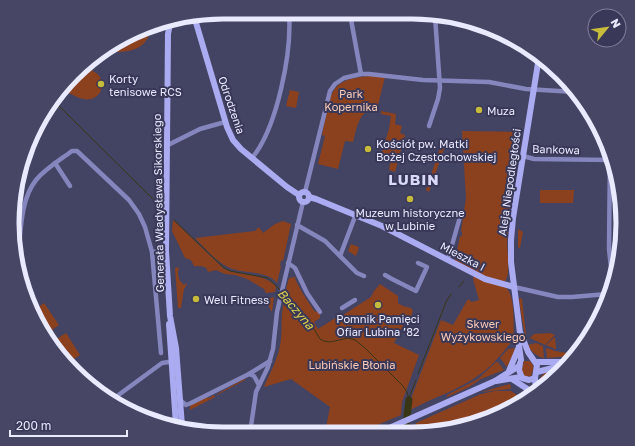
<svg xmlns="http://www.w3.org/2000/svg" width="635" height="446" font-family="'Golos Text',sans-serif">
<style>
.green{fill:#8c411e}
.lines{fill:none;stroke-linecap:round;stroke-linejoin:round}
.stream{stroke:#393616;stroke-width:1}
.river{stroke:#393616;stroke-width:7}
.street{stroke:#8686be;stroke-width:4.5}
.secondary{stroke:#ababf2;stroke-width:6}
.poi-dot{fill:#c7bb3b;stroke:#393858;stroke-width:1.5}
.labels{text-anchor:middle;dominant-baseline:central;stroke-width:4;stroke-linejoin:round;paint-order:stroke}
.poi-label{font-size:11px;fill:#eaeaff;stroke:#393858;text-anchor:start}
.park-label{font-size:11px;fill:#fccbb7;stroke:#393858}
.street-label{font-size:11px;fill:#eaeaff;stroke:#393858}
.water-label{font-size:12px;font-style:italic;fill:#e2d449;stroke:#393858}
.district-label{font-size:15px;font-weight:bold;letter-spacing:1px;fill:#d9dafa;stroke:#393858}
.rim{fill:none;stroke:#eaeaff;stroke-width:5}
</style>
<rect width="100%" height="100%" fill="#434363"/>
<g class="green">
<path d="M151,27C147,55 122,52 100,52L106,47Z"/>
<path d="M84,67C89,69 97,72 100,77C107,88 97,102 84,99C77,98 68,92 61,89L64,84Z"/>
<path d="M371,76L385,77L377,109C359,108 357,128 353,142L345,141L338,169L318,164L325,136L322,135L323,130C332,93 327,79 371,76Z"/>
<path d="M290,90L299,92L296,108L286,106Z"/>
<path d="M381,111L396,114L395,124L402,126L400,133L405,135L395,172L389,170L391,159L380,158L389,129L391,116L381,114Z"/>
<path d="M462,131L522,132C517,169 509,205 507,242C507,251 511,275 505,281C488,283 470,269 455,261L460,236H462V232L461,231L466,198Z"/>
<path d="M441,145L445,146L429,192L426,190Z"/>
<path d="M540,190H574L573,203H540Z"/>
<path d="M173,220L224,269C241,277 264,272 276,287L275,292L266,293L264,289L247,279L235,275L225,274L216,270L208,272C206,264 200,267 194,266L191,260L185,258L172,231Z"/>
<path d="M283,221L291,224L283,261L281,260L280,265L281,266L277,283C265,269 243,275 228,267C215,261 205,248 195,238L255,231L259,227L263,233L275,224Z"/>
<path d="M518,229L523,232L520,248L518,247Z"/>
<path d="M351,244L359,247L356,256L348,251Z"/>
<path d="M179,267C177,274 178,280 184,285L187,283L186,286L184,289L181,308H178L175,268Z"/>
<path d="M474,276C484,280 496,282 505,287C516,294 513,327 514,339C503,352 493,366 479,375C459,390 432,398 410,410L412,396L441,320L453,325L468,299L472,302L479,300L473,279Z"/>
<path d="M296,277L295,279L303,294L315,312L317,311L320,314V318L314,322L318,329L340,315H343L371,297L374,291L380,284L398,296V303L403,306L411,308L413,311L410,319L407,318L394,343L419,355L402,402L401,415L358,433H325L330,407L291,379L264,387C270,373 277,361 280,346C284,327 278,312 288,292L286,289L289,278Z"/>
<path d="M274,297L272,311H271L266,299Z"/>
<path d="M521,298L522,299L527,343C523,328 521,313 519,299Z"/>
<path d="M44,303L59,325L46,334L32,312Z"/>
<path d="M66,333L80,355L67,363L54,341Z"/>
<path d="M550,333L555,335L545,345L530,338L534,334Z"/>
<path d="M555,337L556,349H555L546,345Z"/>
<path d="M536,343L543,346L544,358C538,357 530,351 528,345Z"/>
<path d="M516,348L508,365L507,367L500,358L508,349Z"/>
<path d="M547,348L555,351L573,354L571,356L547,358L546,349Z"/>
<path d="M524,361H529C536,365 533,370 531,376L526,377L522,373V369Z"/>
<path d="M496,362H498L504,370L481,379L469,387L447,397V395L478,379Z"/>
<path d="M547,372L549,383L544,386L540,387C539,380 540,375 547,372Z"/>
<path d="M244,379L245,380L217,395V394Z"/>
<path d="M510,384L511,388L510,389L481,392Z"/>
<path d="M495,391H511L524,400L505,412L440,432H414L416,423L481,394Z"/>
<path d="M214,395L215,397L190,410V405L205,397L209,398Z"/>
</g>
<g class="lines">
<g class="stream">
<path d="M54,101L156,202"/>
<path d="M174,220L223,267L230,271L268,278L280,290"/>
<path d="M459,287L464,281"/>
<path d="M284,294L311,324L320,339L324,341L330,342L348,338L355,340L365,348L403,386L407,392L409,400"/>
<path d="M418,374L446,302L451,294"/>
<path d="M409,398L416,380"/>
</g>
<path class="river" d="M405,432L409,400"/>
<g class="street">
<path d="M350,14L361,74"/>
<path d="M429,126L438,99L440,88L435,16"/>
<path d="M166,146L200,129L225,122"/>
<path d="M610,152L609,249L612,277"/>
<path d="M523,156L534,159L612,160"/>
<path d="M252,158C277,128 292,53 289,13"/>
<path d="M55,163L70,186"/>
<path d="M305,192L330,91L335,84L344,78L361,74H369L423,80L489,82L526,89L575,92"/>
<path d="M297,225L325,241L357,273L364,276"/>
<path d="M152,252L166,251"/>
<path d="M340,256L356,214"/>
<path d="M448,259L460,217"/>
<path d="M17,260L18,257C21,232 20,200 36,180C46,168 60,160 72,151H77L129,200L139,214L145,227L152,252L161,353"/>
<path d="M288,263L295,268L307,293L320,312"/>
<path d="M385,275L392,279L416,291L427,267L418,263"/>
<path d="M514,287L558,297H572L607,294"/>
<path d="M342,308L355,300"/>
<path d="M249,374L254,376L259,385"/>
<path d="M113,399L162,363L175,361"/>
<path d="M180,400L186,405L191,403L249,374L270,361"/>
<path d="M250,433L256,392L268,367L273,349L277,312L303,202"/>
</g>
<g class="secondary">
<path d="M194,16L227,127L233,140L241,149L287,187L299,195"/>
<path d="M171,19L168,34L166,251L170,316L176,348L182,426"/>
<circle cx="304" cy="197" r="5"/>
<path d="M309,197L316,199L382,226L485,279L514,287"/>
<path d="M169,324L176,425"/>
<path d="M521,334L528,352L537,365L535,378L536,392"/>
<path d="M521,360L519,346L520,333L511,262V240L513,218L539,57"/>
<path d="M536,362H566"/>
<path d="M520,363L519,370L522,378L529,380L535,378"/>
<path d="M509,371L519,347"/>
<path d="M537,372L564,365"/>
<path d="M512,379L529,390"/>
<path d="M496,381L521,377"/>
<path d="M378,433L495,381L519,366"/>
</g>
</g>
<g class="poi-dot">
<circle cx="101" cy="84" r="4"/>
<circle cx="479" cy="110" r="4"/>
<circle cx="368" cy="149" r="4"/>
<circle cx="410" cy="199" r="4"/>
<circle cx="196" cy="299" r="4"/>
<circle cx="378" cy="305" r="4"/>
</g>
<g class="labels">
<g class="poi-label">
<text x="109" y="78">Korty<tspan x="109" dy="13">tenisowe RCS</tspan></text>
<text x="487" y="110">Muza</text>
<text x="376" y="143">Kościół pw. Matki<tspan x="376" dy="13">Bożej Częstochowskiej</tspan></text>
<text x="410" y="212" text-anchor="middle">Muzeum historyczne<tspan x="410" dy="13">w Lubinie</tspan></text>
<text x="204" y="299">Well Fitness</text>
<text x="378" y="318" text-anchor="middle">Pomnik Pamięci<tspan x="378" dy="13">Ofiar Lubina ’82</tspan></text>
</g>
<g class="park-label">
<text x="351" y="93">Park<tspan x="351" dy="13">Kopernika</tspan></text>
<text x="483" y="323">Skwer<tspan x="483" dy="13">Wyżykowskiego</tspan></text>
<text x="352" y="364">Lubińskie Błonia</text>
</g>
<g class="street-label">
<text transform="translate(232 105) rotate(71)">Odrodzenia</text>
<text transform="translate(556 149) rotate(2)">Bankowa</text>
<text transform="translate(509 182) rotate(-82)">Aleja Niepodległości</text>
<text transform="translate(158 203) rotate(-91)">Generała Władysława Sikorskiego</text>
<text transform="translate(463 256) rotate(28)">Mieszka I</text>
</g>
<g class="water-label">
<text transform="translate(296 309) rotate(49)">Baczyna</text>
</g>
<g class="district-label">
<text x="414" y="179">LUBIN</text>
</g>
</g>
<path d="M0 0H635V446H0ZM223 19H412A204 204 0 0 1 616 223V223A204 204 0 0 1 412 427H223A204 204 0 0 1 19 223V223A204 204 0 0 1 223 19Z" fill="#474665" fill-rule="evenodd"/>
<path class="rim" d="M223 19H412A204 204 0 0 1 616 223V223A204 204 0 0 1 412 427H223A204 204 0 0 1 19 223V223A204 204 0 0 1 223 19Z"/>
<g transform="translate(607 28) rotate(61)"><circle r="19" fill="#393858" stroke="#807f9b"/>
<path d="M0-3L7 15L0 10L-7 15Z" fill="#c7bb3b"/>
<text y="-6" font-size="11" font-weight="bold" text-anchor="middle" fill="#eaeaff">N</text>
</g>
<path d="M10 430v6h117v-6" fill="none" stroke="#eaeaff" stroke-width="2"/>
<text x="16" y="430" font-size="12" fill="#eaeaff" stroke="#393858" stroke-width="3" paint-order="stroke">200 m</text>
</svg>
